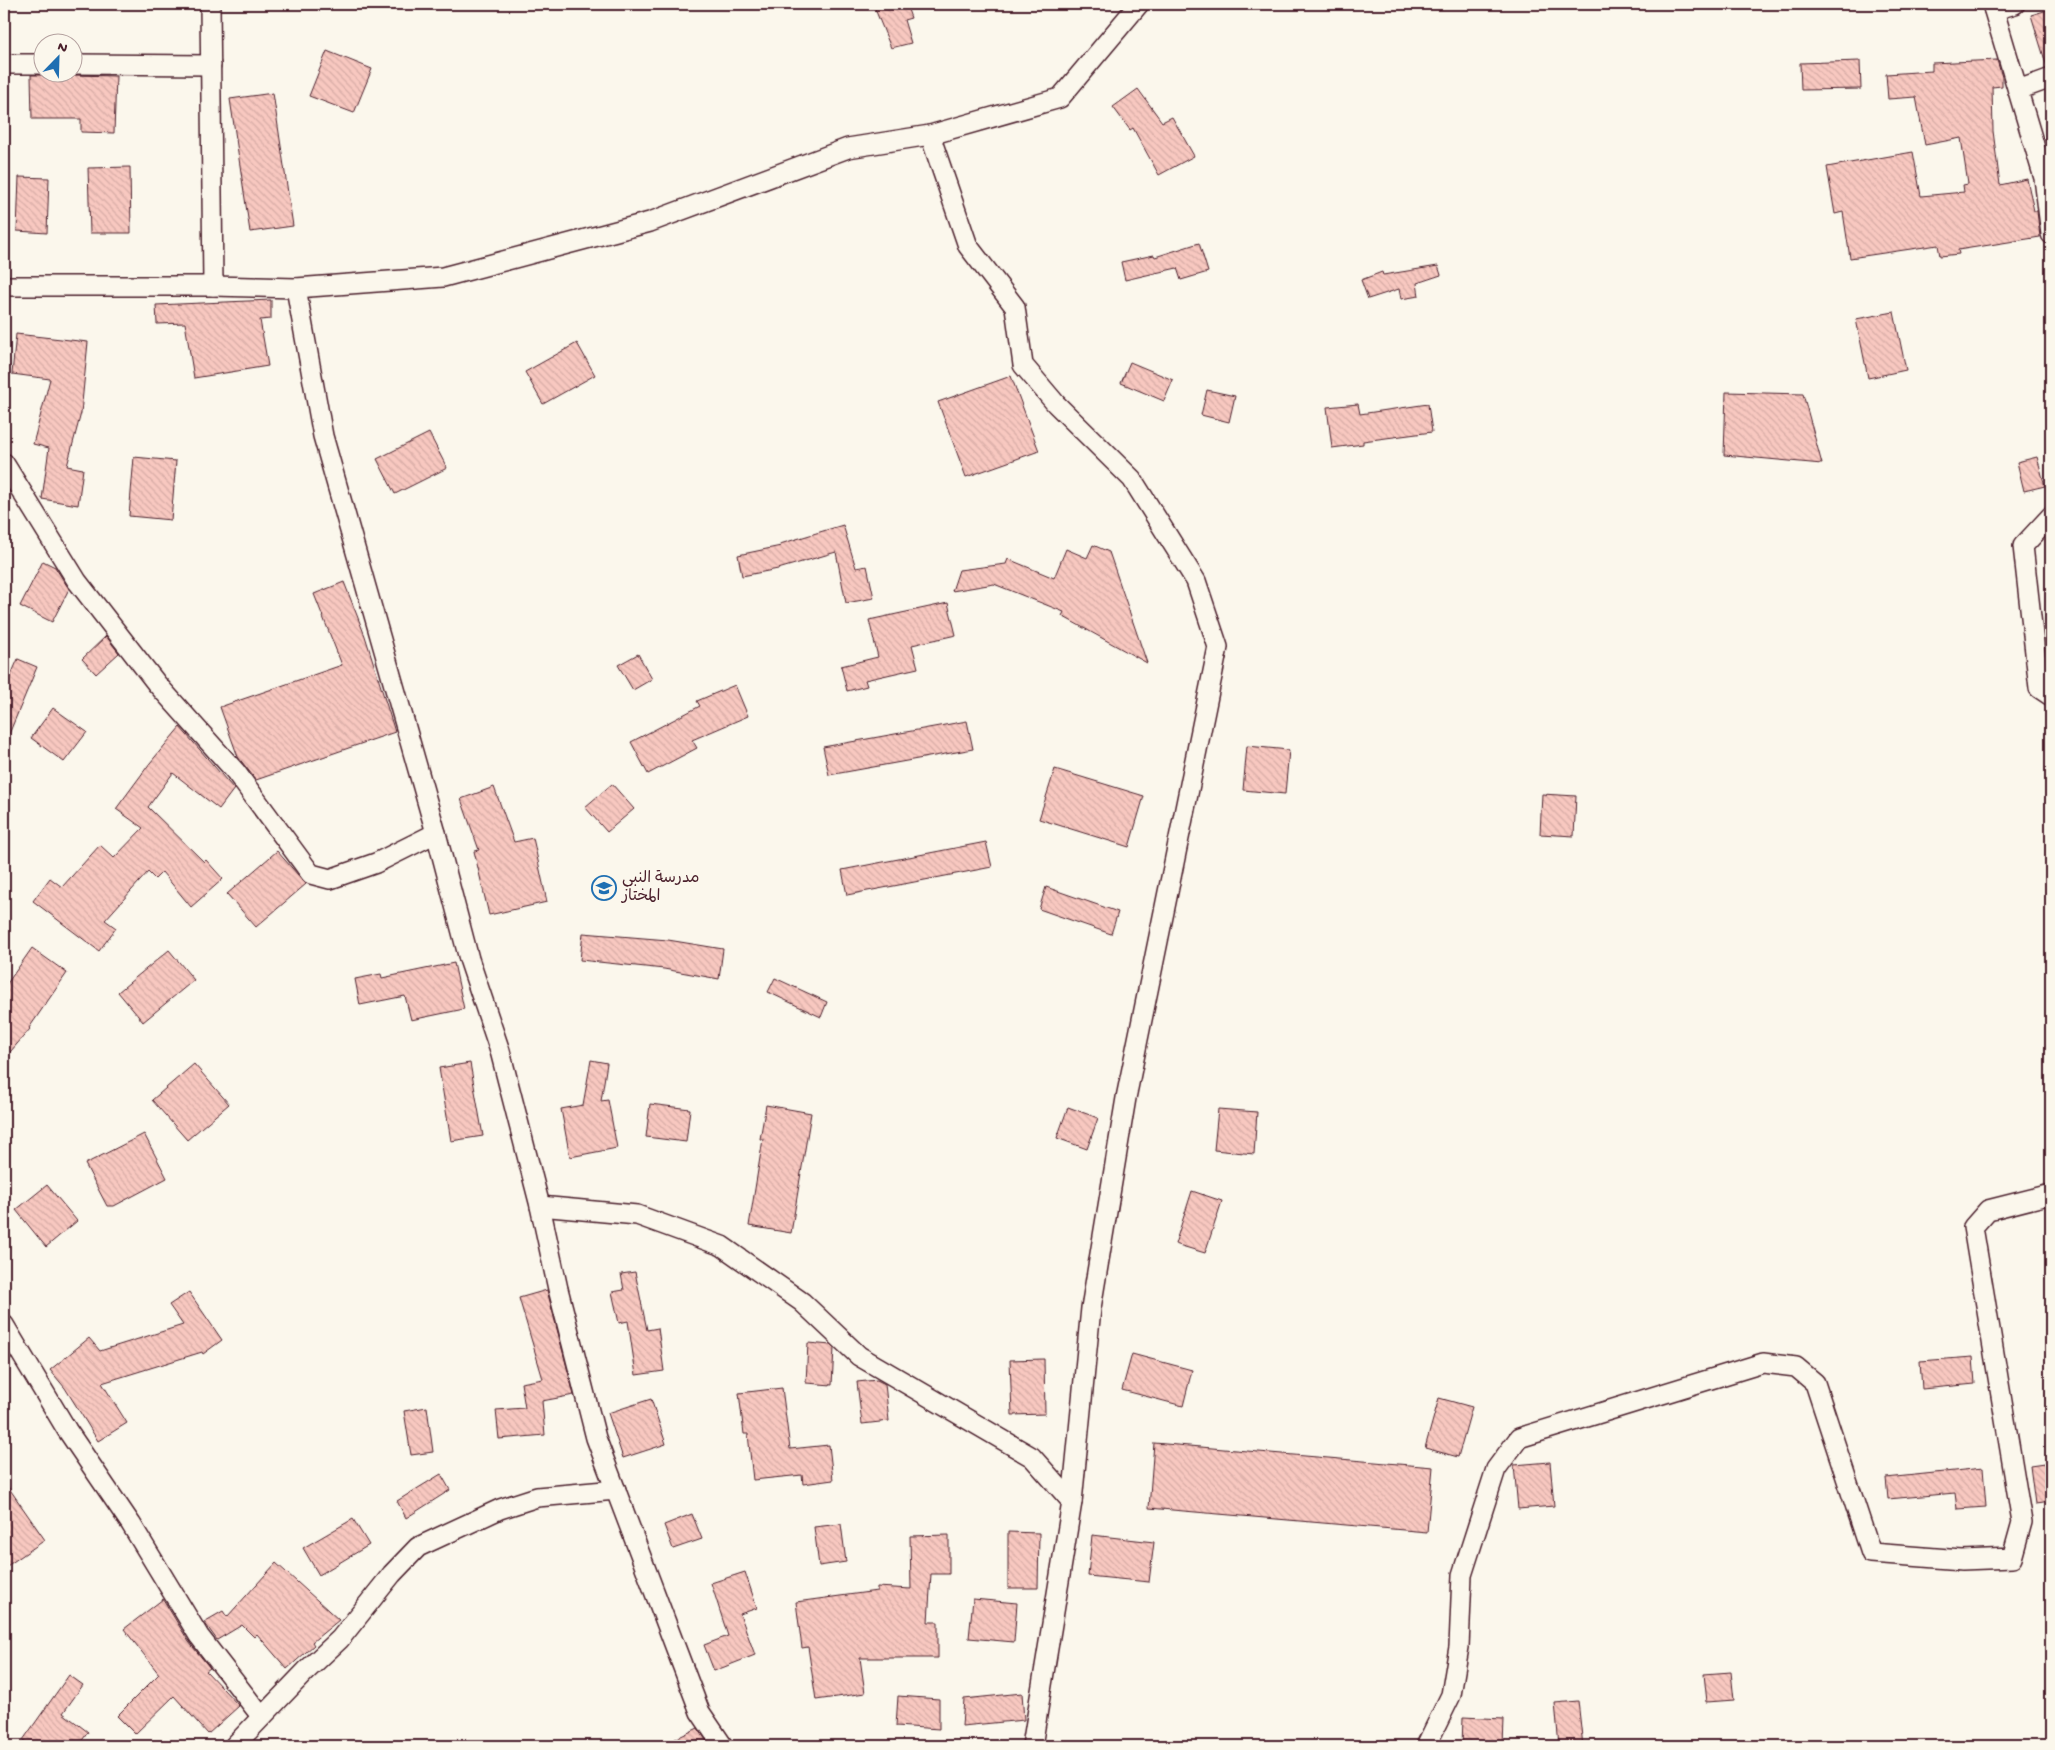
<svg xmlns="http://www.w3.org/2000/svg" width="2055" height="1750" font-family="'Gochi Hand','Playpen Sans Arabic',sans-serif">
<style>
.building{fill:url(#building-back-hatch);stroke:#4a1f2b}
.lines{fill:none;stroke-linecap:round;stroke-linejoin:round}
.minor-casing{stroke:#4a1f2b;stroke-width:22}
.minor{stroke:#fbf7ec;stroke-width:19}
.labels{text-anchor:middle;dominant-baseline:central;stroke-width:4;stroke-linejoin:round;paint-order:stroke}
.poi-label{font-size:16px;fill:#4a1f2b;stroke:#fbf7ec;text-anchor:start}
</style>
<defs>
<pattern id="building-back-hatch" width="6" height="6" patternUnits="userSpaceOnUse" patternTransform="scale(1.25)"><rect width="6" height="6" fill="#f8c8c0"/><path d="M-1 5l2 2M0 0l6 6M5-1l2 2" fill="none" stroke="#d6aba5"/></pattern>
</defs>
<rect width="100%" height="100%" fill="#fbf7ec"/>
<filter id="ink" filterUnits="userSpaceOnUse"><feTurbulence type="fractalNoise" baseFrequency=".02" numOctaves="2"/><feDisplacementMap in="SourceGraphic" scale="10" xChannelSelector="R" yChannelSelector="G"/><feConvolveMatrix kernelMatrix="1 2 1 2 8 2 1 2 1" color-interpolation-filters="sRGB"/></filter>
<g filter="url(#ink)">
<g class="building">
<path d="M873,4H906L911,18L904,20L911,43L891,48Z"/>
<path d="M2051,9V67H2047L2031,15Z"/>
<path d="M327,51L372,69L354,113L309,96Z"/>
<path d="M1997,60L2002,77V86L1992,87L1993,131L2000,185L2027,179L2034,211H2037L2040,237L1958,250L1959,254L1940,256L1938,245L1850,258L1843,212L1835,214L1827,167L1913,152L1921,196L1964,192L1963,185L1968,184L1961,138L1925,145L1916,97L1888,99L1886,74L1932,71V63Z"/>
<path d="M1860,61L1861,89L1801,90L1800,63Z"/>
<path d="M49,72H65L72,75L116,76L114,133L81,132V119H32L31,75H42Z"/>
<path d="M1138,89L1162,122L1172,117L1194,156L1159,175L1133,128L1130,130L1113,107Z"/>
<path d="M273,93L293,226L250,232L230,99Z"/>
<path d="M130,167L131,233H90L88,168Z"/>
<path d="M19,177L49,178L47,233L17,231Z"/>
<path d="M1199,243L1208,272L1181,280L1177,268L1125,280L1121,262L1154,255L1155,257Z"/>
<path d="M1438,266L1441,275L1417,283L1419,296L1401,299L1399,289L1368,299L1361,280L1382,272L1383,275Z"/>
<path d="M271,300V319L260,320L268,366L194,378L185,323L157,324L156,305Z"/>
<path d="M1894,312L1906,370L1868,378L1856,319Z"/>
<path d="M16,334L88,342L81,413L67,466L83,469L78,505L42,499L49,448L33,444L50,379L12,374Z"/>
<path d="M577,343L595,375L543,404L525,372Z"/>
<path d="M1130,362L1173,380L1164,401L1121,383Z"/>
<path d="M1011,376L1039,451L966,477L938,402Z"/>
<path d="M1207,390L1235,396L1229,422L1201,415Z"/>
<path d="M1726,392L1803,394L1822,464L1724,455Z"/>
<path d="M1358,404L1360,414L1428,404L1432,432L1363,441V444L1332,448L1327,407Z"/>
<path d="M429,433L447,468L395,494L377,459Z"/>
<path d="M134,457L176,461L171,520L129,516Z"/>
<path d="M2037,457L2045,486L2024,491L2017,462Z"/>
<path d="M843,525L856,568L867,566L874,598L846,603L836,552L778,569L742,576L738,555L781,546L780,544Z"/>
<path d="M1093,545L1109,552L1147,663L1062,616L1064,612L994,584L952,591L959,570L1006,564L1008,559L1054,578L1066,549L1087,558Z"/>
<path d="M43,561L55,567L69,589L52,622L20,606Z"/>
<path d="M344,582L365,636L395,732L256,780L238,757L220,707L342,665L314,594Z"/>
<path d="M948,603L956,635L912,645L918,668L865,680L867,686L847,691L841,666L878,657L869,620Z"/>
<path d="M106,636L119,653L96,674L82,659Z"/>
<path d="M638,654L652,679L633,690L618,665Z"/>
<path d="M18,659L37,667L4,746V691Z"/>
<path d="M735,685L748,716L692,740L697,748L648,774L631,742L700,706L697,701Z"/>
<path d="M53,708L87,732L64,762L31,738Z"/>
<path d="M967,721L973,749L829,775L823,747Z"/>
<path d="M180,727L234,789L219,809L173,773L148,807L204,862L206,860L223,879L191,907L162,872L155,879L148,872L105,920L116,928L99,951L33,901L50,878L62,887L100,845L114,858L143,828L116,809L150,763Z"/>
<path d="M1247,746L1289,750L1285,794L1243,790Z"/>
<path d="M1055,769L1144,796L1129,847L1039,819Z"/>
<path d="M612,784L634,809L607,832L585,807Z"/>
<path d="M494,787L514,842L533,838L547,902L489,915L474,851L479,850L461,799Z"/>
<path d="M1542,794L1576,796L1574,836L1540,834Z"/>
<path d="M986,842L992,867L847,895L842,870Z"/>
<path d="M277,851L306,884L256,927L227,894Z"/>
<path d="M1046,887L1118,912L1111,934L1039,909Z"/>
<path d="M583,933L668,940L723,949L719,979L664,969L580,960Z"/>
<path d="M32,948L67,973L29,1028L30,1029L4,1059V988Z"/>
<path d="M169,950L194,980L143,1022L118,992Z"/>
<path d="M454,963L464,1009L411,1020L405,996L360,1005L355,979L381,974L382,978Z"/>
<path d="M775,978L827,1002L821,1017L768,992Z"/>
<path d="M591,1060L607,1063L601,1101L608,1100L617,1148L570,1157L561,1109L583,1105Z"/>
<path d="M470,1063L483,1136L451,1141L439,1068Z"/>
<path d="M194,1064L229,1104L187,1140L152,1100Z"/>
<path d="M650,1104L690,1109L686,1142L646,1137Z"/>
<path d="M766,1105L811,1113L791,1233L749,1226L763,1139H760Z"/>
<path d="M1068,1107L1098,1118L1087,1149L1057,1138Z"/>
<path d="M1218,1109L1257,1112L1254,1154L1214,1150Z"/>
<path d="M144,1134L167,1178L114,1206H107L85,1164Z"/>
<path d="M47,1185L77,1221L46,1247L16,1210Z"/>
<path d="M1192,1191L1222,1201L1205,1253L1175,1244Z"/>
<path d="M635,1272L647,1330L658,1328L664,1371L636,1375L628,1321L619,1323L612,1292L624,1290L621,1274Z"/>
<path d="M547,1290L574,1395L542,1401L545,1435L499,1439L496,1410L525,1408L521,1383L543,1379L519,1298Z"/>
<path d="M189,1292L222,1340L203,1354L202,1352L102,1383L127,1423L98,1441L65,1388L50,1370L89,1338L100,1351L183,1325L169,1305Z"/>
<path d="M808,1343L831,1345L834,1348L832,1385L806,1383Z"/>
<path d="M1132,1354L1192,1370L1183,1406L1122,1390Z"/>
<path d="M1973,1357L1975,1384L1922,1389L1920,1361Z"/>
<path d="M1044,1359L1045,1414L1012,1415L1010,1360Z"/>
<path d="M877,1380L885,1384L889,1421L862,1424L857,1382Z"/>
<path d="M782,1388L790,1449L829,1445L833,1480L803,1484L802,1475L753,1480L748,1434H744L739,1393Z"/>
<path d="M1439,1398L1472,1407L1458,1457L1425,1448Z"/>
<path d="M651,1399L666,1444L623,1458L608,1413Z"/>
<path d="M427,1407L433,1452L411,1455L404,1411Z"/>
<path d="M1154,1443L1433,1467L1427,1532L1149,1508Z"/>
<path d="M1550,1462L1554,1506L1518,1509L1514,1465Z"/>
<path d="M2051,1463V1502L2035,1504L2030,1466Z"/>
<path d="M1983,1468L1986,1507L1957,1509L1955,1493L1888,1499L1886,1478Z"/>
<path d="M441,1474L450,1490L406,1518L397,1501Z"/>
<path d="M4,1481L45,1540L4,1568Z"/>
<path d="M692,1514L702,1539L673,1549L664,1525Z"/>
<path d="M353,1519L369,1545L319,1575L303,1548Z"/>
<path d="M841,1524L846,1562L819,1566L814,1527Z"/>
<path d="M1008,1532L1039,1533L1038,1588H1008Z"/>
<path d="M949,1535V1574H931L928,1622H938V1658H860L865,1693L816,1700L808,1647L802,1648L796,1602L877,1591V1587L911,1589L910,1536Z"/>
<path d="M1092,1535L1154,1542L1149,1582L1088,1576Z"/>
<path d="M276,1563L339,1620L312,1642L314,1645L287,1669L257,1634L254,1637L242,1625L217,1640L204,1622L223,1611L227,1617Z"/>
<path d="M745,1572L757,1608L740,1614L755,1655L714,1671L704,1645L728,1636L711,1583Z"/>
<path d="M163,1599L189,1642L210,1668L206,1671L239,1706L208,1734L174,1696L135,1734L117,1716L159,1674L124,1629Z"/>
<path d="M973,1599L1017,1603L1014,1642L969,1638Z"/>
<path d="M1731,1672L1734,1700L1707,1702L1704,1674Z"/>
<path d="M69,1675L83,1685L63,1713L88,1732L78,1746H32L23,1740Z"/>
<path d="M1022,1693L1024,1720L962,1726L964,1699Z"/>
<path d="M898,1696L939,1699V1729L896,1726Z"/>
<path d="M1578,1701L1583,1746H1559L1555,1703Z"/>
<path d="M1463,1717L1504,1719L1503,1746H1462Z"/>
<path d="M698,1728L710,1746H660Z"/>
</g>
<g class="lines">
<defs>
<g id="minor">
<path d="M210,4L213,286"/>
<path d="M1992,4L2044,178L2051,234"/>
<path d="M1994,10L2015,4"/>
<path d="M4,64H42"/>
<path d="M72,64L211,65"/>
<path d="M2018,90L2051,78"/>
<path d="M930,135L968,246L1015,307L1023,365L1056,404L1132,479L1196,581L1218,647L1126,1098L1091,1308L1072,1502"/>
<path d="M4,286H213L296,288L443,277L650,222L848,148L930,135L1060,98L1139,4"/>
<path d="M296,288L323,436L436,833L469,959L500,1051L540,1206L558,1289L596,1438L700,1712L723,1746"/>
<path d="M4,463L77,581L157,684L235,771L311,874L330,879L376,863L436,833"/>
<path d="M2051,516L2023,546L2039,688L2051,696"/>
<path d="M540,1206L637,1215L722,1246L802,1302L859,1356L1032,1457L1072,1502L1032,1746"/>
<path d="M4,1325L67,1430L131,1524L199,1636L261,1716"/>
<path d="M234,1746L306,1671L340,1639L392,1574L418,1547L500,1509L537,1497L616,1490"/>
<path d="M1426,1746L1451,1695L1459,1647L1462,1575L1496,1469L1519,1438L1763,1363L1796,1367L1815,1383L1871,1553L1962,1560L2012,1558L2022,1522L1973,1227L1988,1210L2051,1194"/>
</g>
</defs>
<use href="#minor" class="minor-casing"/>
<use href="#minor" class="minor"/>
</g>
</g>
<defs>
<symbol id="school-ring" viewBox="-11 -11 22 22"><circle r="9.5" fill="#fbf7ec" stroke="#1f6fb2" stroke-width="1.5"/><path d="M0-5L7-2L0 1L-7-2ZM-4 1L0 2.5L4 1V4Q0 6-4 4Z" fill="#1f6fb2"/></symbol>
</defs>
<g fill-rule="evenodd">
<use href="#school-ring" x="590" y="874" width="28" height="28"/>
</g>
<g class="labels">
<g class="poi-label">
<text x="622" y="879">مدرسة النبي<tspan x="622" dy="18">المختار</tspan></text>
</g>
</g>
<rect width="2055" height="1750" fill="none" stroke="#fbf7ec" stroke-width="20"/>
<rect x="10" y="10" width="2035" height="1730" fill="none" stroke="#4a1f2b" stroke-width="2" filter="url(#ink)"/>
<g transform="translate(58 58) rotate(23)"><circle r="24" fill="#fbf7ec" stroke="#b4a19f"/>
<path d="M0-4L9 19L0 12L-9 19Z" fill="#1f6fb2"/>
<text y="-8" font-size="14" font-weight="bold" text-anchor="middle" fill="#4a1f2b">N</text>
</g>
</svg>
